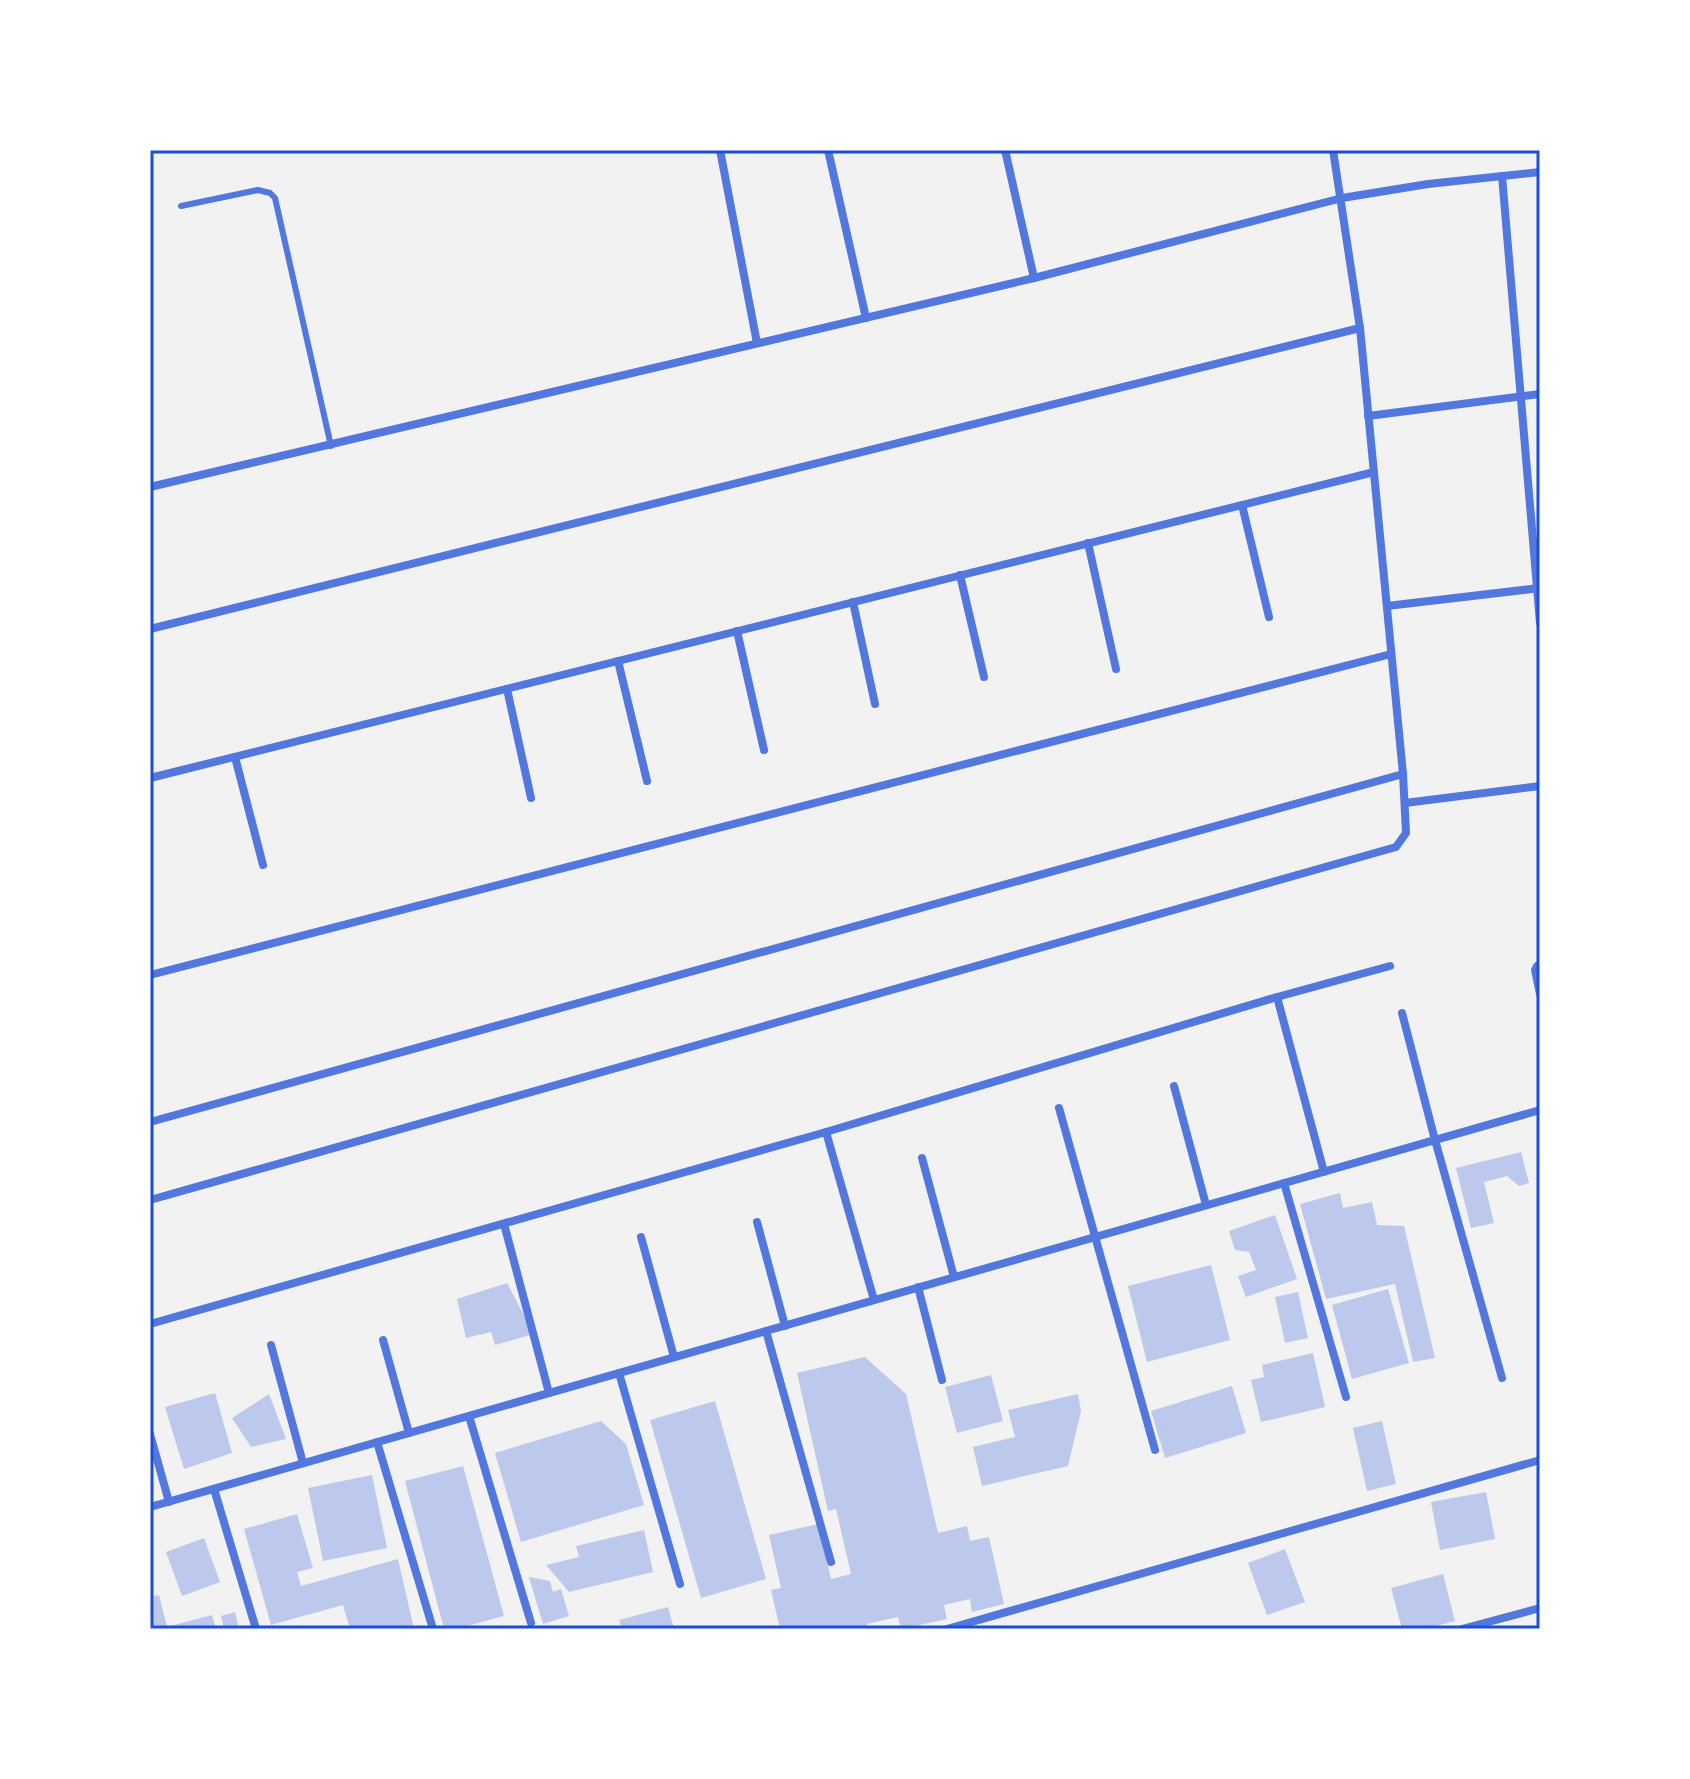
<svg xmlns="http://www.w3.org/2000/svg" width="1690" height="1779" font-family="Poppins,sans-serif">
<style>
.building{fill:#bdc9ec}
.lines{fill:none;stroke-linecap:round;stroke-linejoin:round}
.service{stroke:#5277de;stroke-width:6}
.minor{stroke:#5277de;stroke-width:8}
.neatline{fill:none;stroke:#1d4ed8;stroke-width:3}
</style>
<rect width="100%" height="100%" fill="#f2f2f2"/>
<g class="building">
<path d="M1521,1152L1529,1183L1519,1186L1507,1176L1484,1182L1494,1223L1471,1228L1456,1168Z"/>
<path d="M1340,1193L1343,1208L1372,1202L1377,1225L1404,1226L1435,1358L1413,1362L1395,1284L1326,1299L1300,1204Z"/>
<path d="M1275,1215L1297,1279L1246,1297L1238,1276L1256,1270L1249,1252L1235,1250L1229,1231Z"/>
<path d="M1211,1265L1230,1340L1147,1362L1128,1286Z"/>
<path d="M507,1283L534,1334L495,1345L491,1332L466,1338L457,1299Z"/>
<path d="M1388,1289L1409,1363L1352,1379L1332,1305Z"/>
<path d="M1298,1292L1308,1338L1285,1343L1275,1297Z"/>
<path d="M1313,1353L1325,1407L1261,1422L1251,1380L1264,1377L1262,1365Z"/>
<path d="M865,1357L906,1394L938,1533L967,1526L970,1541L989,1537L1004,1604L972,1612L970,1599L944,1605L947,1619L901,1629L898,1617L867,1624L869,1629H780L771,1590L781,1588L769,1535L818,1524L831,1579L851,1574L836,1509L828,1511L797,1373Z"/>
<path d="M991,1375L1003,1421L957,1433L945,1387Z"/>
<path d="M1232,1386L1246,1433L1165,1458L1151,1411Z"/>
<path d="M215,1393L232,1453L184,1469L165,1407Z"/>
<path d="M269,1394L286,1439L251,1447L232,1418Z"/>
<path d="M1078,1394L1081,1411L1068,1466L982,1486L973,1447L1015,1437L1008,1410Z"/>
<path d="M715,1401L766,1579L701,1598L650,1420Z"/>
<path d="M601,1421L626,1444L644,1505L521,1542L495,1453Z"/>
<path d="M1382,1421L1396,1484L1367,1491L1353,1428Z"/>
<path d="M463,1466L504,1616L456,1629H444L405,1481Z"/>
<path d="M372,1475L387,1548L323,1561L308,1488Z"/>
<path d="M1486,1492L1495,1539L1440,1550L1431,1502Z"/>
<path d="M297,1514L313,1568L297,1572L301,1586L398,1559L414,1629H350L343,1605L271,1625L244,1529Z"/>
<path d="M644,1530L653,1572L569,1592L546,1565L579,1557L576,1546Z"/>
<path d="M204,1538L220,1582L182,1596L166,1552Z"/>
<path d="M1285,1549L1305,1602L1267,1615L1248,1563Z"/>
<path d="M1443,1574L1455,1621L1425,1629H1402L1391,1588Z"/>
<path d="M529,1577L550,1581L553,1592L561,1589L569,1616L543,1624Z"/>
<path d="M159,1595L167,1627L212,1615L216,1629H150V1597Z"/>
<path d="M668,1607L674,1629H622L619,1620Z"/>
<path d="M235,1612L239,1629H224L221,1616Z"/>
</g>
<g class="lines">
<path class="service" d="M181,206L258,190L270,193L275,198L331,446"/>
<g class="minor">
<path d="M720,150L757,343"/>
<path d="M828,150L866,318"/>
<path d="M1005,150L1034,278"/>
<path d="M1502,176L1540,623"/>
<path d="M1368,416L1540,394"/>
<path d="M150,487L1034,278L1342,198L1428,184L1540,172"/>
<path d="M1242,505L1269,617"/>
<path d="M1088,543L1116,669"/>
<path d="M960,575L984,677"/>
<path d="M853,602L875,704"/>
<path d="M1387,606L1540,588"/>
<path d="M150,629L1360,328"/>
<path d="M737,631L764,750"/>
<path d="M618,661L647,781"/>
<path d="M507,689L531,798"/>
<path d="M235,757L263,865"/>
<path d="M150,778L1374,472"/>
<path d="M1405,803L1540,786"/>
<path d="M1540,964L1537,966L1535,970L1540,994"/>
<path d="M150,975L1391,654"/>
<path d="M1277,997L1324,1172"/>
<path d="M1402,1013L1435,1140L1502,1378"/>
<path d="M1174,1086L1206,1205"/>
<path d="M1059,1108L1155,1450"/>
<path d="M150,1122L1403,774"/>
<path d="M826,1132L874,1300"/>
<path d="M922,1158L954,1277"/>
<path d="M1284,1183L1346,1397"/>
<path d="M150,1200L1396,847L1406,833L1403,774L1360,328L1333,150"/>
<path d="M757,1222L785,1326"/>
<path d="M504,1224L549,1393"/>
<path d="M641,1237L674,1357"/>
<path d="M918,1287L942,1380"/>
<path d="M150,1324L826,1132L1277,997L1390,966"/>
<path d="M766,1331L831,1562"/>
<path d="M383,1340L409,1433"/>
<path d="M271,1345L303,1463"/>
<path d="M619,1373L680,1584"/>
<path d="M469,1416L531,1623"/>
<path d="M150,1434L169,1502"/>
<path d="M377,1442L433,1629"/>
<path d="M214,1489L256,1629"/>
<path d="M150,1507L1540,1110"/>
<path d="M947,1629L1540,1460"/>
<path d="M1462,1629L1540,1608"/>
</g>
</g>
<rect width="1690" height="1779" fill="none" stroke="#ffffff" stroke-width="304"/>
<rect x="152" y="152" width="1386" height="1475" class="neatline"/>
</svg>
